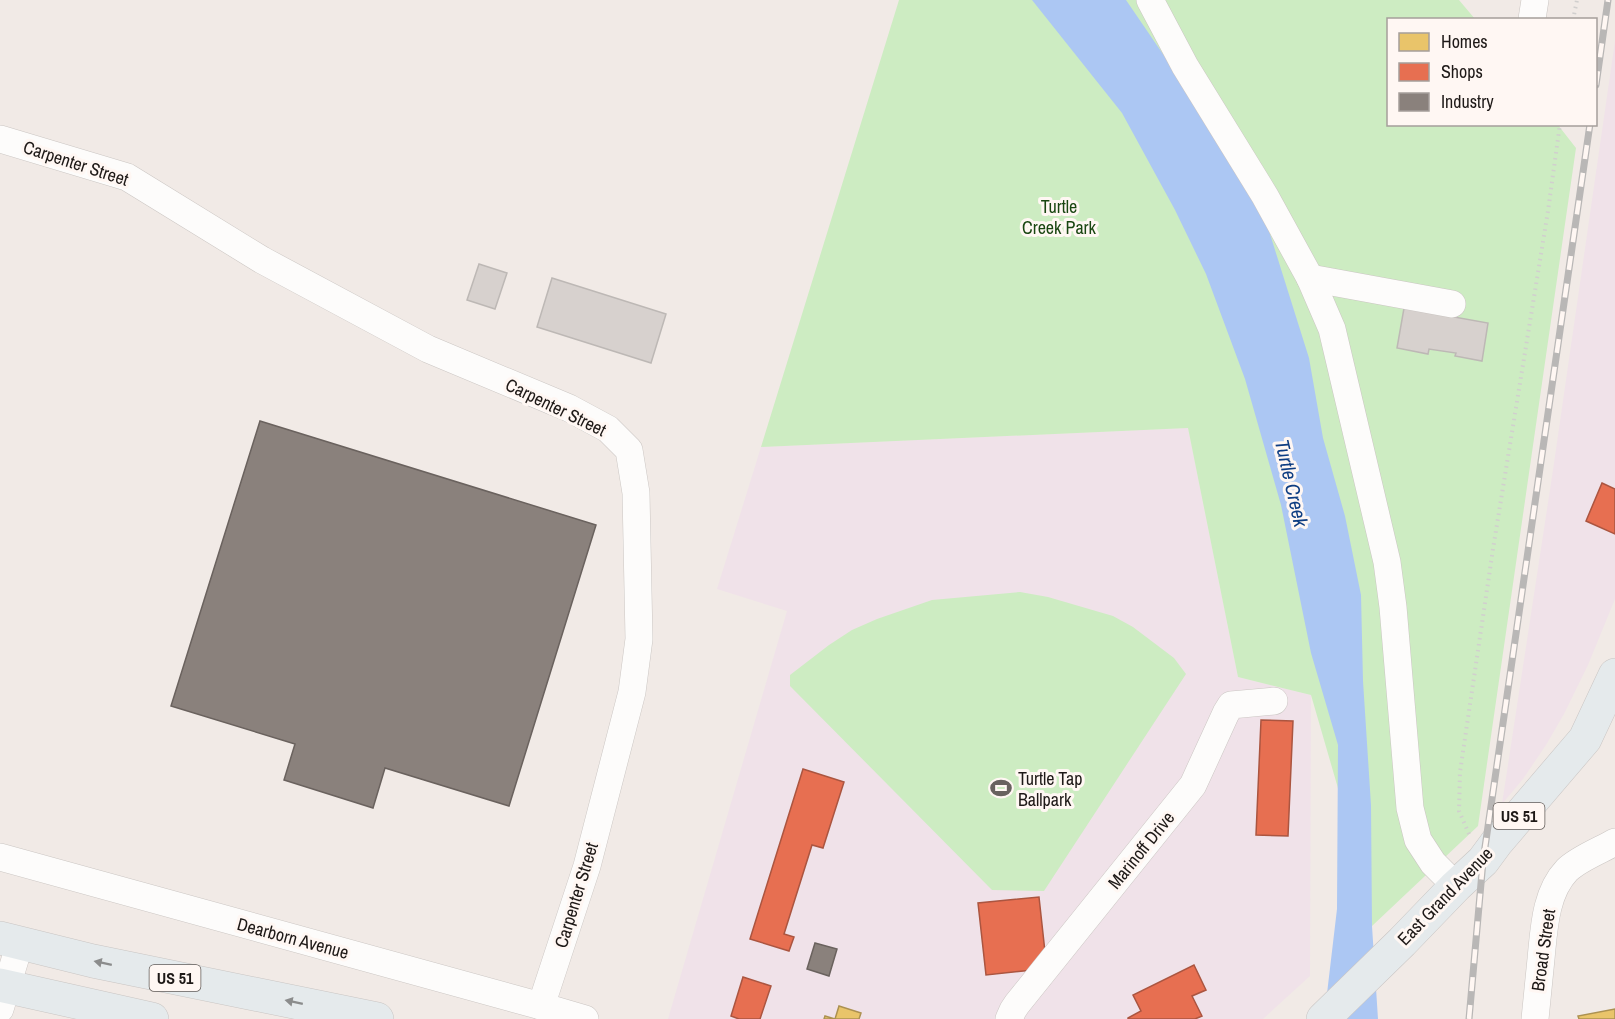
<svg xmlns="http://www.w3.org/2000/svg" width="1615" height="1019" font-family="'Archivo Narrow',sans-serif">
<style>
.commercial{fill:#f0e2e9}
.green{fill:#cdecc2}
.water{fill:#acc7f3}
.homes{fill:#e9c46a;stroke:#ac9151;stroke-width:1.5}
.shops{fill:#e76f51;stroke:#ab5540;stroke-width:1.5}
.industry{fill:#8a817c;stroke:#6a625e;stroke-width:1.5}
.building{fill:#d7d1ce;stroke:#bdb8b5;stroke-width:1.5}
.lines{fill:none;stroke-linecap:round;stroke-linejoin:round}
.minor-casing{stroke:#cbc6c3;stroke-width:28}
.major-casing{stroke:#c9c5c3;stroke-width:34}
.path{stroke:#d1cfce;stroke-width:4;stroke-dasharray:1.5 4.5;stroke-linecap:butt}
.minor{stroke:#fdfcfb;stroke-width:27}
.major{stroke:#e5eaec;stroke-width:33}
.rail-casing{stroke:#b9b7b6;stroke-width:7}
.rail{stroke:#fff7f3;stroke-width:4.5;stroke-dasharray:14;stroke-linecap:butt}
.oneway{fill:#8b8c8c}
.labels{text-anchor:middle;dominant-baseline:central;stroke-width:6;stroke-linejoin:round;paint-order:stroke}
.shield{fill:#fff7f3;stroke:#625c59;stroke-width:1.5}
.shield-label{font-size:16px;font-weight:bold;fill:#1e1917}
.street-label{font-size:18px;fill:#1e1917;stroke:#fff7f3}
.park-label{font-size:18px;fill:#194611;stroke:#fff7f3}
.poi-label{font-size:18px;fill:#1e1917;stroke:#fff7f3;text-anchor:start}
.water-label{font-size:20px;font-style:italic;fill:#0e3d82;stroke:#fff7f3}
</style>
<rect width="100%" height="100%" fill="#f1eae6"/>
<g class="commercial">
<path d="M1615,41V599L1588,665L1564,714L1546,745L1523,779L1502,804L1553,470Z"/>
<path d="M1188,428L1238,677L1311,695L1310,976L1263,1019H668L787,611L717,589L761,447Z"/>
</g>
<g class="green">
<path d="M899,0H1459L1475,19L1388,20V124L1558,125L1576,148L1478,826L1372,926L1353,840L1311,695L1238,677L1188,428L761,447Z"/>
<path d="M1020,592L1048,597L1113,616L1133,627L1174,658L1186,674L1044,891L992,890L790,686V675L829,645L852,630L877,619L932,600Z"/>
</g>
<path class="water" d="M1032,0H1126L1182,82L1264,215L1309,358L1323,438L1345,516L1361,595L1363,681L1371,805L1372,926L1378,1019H1324L1337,909L1338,745L1311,653L1281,505L1245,379L1206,274L1175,210L1122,113Z"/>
<g class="homes">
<path d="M839,1006L861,1013L859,1019H824L825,1016L835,1019Z"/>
<path d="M1615,1009V1019H1579L1578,1016Z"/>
</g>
<g class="shops">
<path d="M1602,483L1615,489V534L1586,521Z"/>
<path d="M1261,720L1293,721L1288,836L1256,835Z"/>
<path d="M803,769L844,782L823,848L812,845L784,934L794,937L789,951L750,939Z"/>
<path d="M1039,897L1045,952L1033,970L986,975L978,903Z"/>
<path d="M1194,965L1206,990L1192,996L1202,1016L1195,1019H1128V1018L1141,1011L1133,995Z"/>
<path d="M743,977L771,986L760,1019H739L731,1016Z"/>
</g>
<g class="industry">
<path d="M260,421L596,525L509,806L385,768L373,808L284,780L295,744L171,706Z"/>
<path d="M815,943L837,949L829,976L807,969Z"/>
</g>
<g class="building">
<path d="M479,264L507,273L495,309L467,300Z"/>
<path d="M552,278L666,314L651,363L537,327Z"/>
<path d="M1404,308L1488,323L1482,361L1455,356L1456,353L1429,349L1428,354L1397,348Z"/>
</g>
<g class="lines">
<defs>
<g id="minor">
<path d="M1150,0L1185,66L1265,196L1310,278L1332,329L1387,562L1393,607L1410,808L1418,840L1433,863L1456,886"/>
<path d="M1532,19L1535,0"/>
<path d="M0,139L127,177L262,260L428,349L569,408L608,429L629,450L636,493L639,639L632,692L587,866L541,1006"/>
<path d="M1310,278L1452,304"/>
<path d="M0,857L541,1006L585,1019"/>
<path d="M0,1009L20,943"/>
<path d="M1009,1019L1013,1010L1017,1004L1193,785L1226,713L1231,705L1274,701"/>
<path d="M1535,1019C1537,999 1539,979 1541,959C1544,929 1545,893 1567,870C1578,859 1601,850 1615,842"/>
</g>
<g id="major">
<path d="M0,938L93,961L377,1019"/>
<path d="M0,985L152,1019"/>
<path d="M1323,1019L1402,942L1456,886L1483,861L1497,842L1585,739L1615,675"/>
</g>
</defs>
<use href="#minor" class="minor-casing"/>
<use href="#major" class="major-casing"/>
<g class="path">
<path d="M1573,20L1577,0"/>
<path d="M1469,834L1459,811L1460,772L1493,549L1548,211L1560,124"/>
</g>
<use href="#minor" class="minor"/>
<use href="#major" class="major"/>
<defs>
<g id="rail">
<path d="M1596,85L1608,0"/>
<path d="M1469,1019L1483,861L1590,124"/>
</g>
</defs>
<use href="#rail" class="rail-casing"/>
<use href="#rail" class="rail"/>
</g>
<defs><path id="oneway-solid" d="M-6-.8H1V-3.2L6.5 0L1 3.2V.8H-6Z" transform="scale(1.5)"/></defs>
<g class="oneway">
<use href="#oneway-solid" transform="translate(103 963) rotate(-168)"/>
<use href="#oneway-solid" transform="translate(294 1002) rotate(-168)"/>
</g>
<defs>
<symbol id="stadium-bare" viewBox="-9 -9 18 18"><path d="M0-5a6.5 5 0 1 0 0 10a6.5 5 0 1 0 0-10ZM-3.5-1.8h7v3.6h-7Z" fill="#68625f" stroke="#fff7f3" stroke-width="2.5" paint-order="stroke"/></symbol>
</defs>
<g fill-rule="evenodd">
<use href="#stadium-bare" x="986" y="773" width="30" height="30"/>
</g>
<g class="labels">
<g class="shield">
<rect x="1493.5" y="803" width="51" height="26" rx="4.5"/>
<rect x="149.5" y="965" width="51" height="26" rx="4.5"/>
</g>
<g class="shield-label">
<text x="1519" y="816">US 51</text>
<text x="175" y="978">US 51</text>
</g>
<g class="street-label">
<text transform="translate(76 163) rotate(18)">Carpenter Street</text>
<text transform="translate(556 407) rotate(26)">Carpenter Street</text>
<text transform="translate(1141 850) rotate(-51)">Marinoff Drive</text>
<text transform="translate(576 895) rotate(-73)">Carpenter Street</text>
<text transform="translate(1445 896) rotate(-46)">East Grand Avenue</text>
<text transform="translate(293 938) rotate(15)">Dearborn Avenue</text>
<text transform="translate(1543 950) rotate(-82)">Broad Street</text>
</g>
<g class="park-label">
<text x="1059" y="206">Turtle<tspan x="1059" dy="21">Creek Park</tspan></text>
</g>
<g class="poi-label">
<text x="1018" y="778">Turtle Tap<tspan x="1018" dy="21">Ballpark</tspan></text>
</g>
<g class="water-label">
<text transform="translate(1292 483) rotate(77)">Turtle Creek</text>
</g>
</g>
<rect x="1387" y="18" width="210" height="108" fill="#fff7f3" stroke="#a59e9b" stroke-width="1.5"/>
<rect x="1399" y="33" width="30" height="18" fill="#e9c46a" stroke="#a59e9b" stroke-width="1.5"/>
<text x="1441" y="48" font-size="18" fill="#1e1917">Homes</text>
<rect x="1399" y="63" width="30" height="18" fill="#e76f51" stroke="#a59e9b" stroke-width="1.5"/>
<text x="1441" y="78" font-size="18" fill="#1e1917">Shops</text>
<rect x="1399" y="93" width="30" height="18" fill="#8a817c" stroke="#a59e9b" stroke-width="1.5"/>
<text x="1441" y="108" font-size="18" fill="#1e1917">Industry</text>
</svg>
